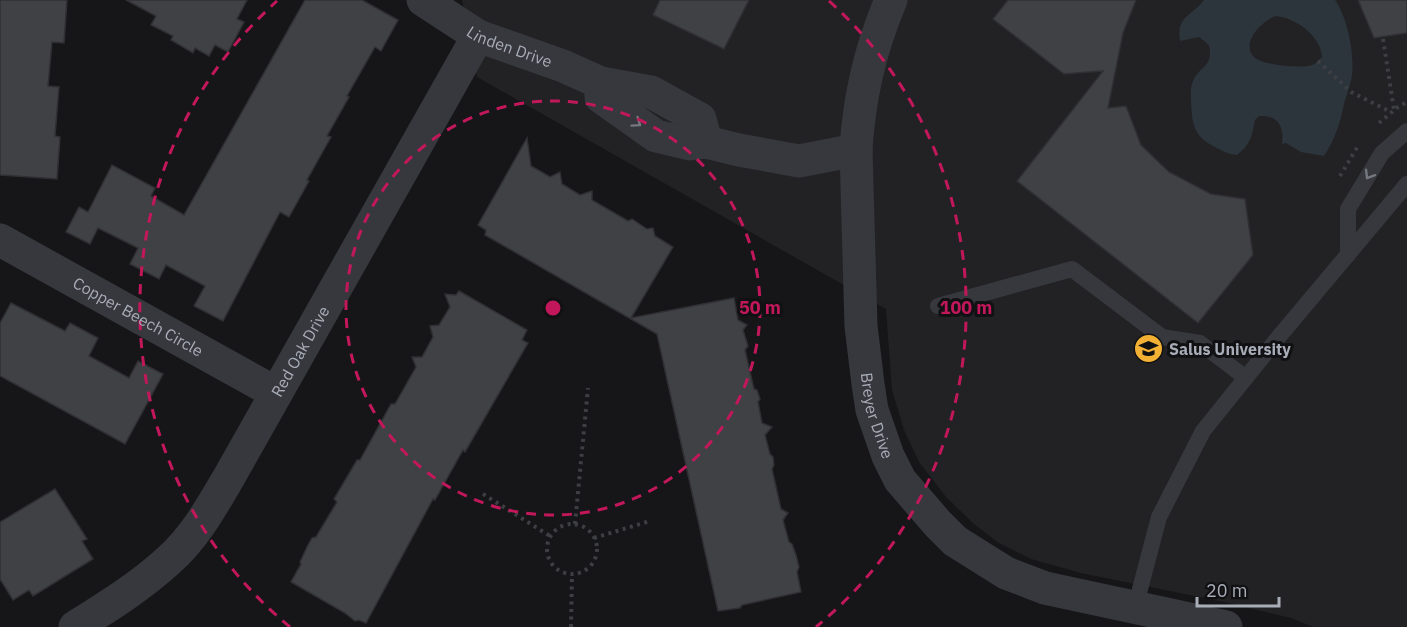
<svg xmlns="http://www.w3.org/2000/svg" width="1407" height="627" font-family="'IBM Plex Sans',sans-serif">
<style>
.built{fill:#222225}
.water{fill:#2c353c;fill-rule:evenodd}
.building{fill:#404145;stroke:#303034;stroke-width:1.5}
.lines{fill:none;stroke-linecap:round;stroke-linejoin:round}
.path{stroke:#3d3f44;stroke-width:4;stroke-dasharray:3 4.5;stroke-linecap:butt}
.lane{stroke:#37383d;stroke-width:16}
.street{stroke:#37383d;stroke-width:33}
.oneway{stroke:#757881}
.ring{fill:none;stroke:#c2185b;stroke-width:3;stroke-dasharray:10 8}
.labels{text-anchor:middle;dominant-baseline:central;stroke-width:6;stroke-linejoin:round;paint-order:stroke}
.street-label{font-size:16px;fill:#a8adb8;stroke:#111113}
.poi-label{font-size:16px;font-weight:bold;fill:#a8adb8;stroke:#111113;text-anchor:start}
.centre{fill:#c2185b;stroke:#111113;stroke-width:3}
.ring-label{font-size:18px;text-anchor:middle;font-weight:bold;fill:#c2185b;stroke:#111113;stroke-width:6;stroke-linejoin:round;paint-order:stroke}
</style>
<rect width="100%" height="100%" fill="#161618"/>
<path class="built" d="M462,0H1407V627H1313L1291,618L1224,602L1081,573L1031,559L999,543L974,524L946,497L919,462L904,430L892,390L886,309L477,77Z"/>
<path class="water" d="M1204,0H1335C1348,18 1356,59 1351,81C1349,89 1346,96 1344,104C1340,124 1335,139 1324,156L1301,152L1286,143L1282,144C1284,126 1278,115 1259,116L1255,120C1252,136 1251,144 1237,155C1228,154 1222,151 1215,147C1193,136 1192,124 1191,100C1191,94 1190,88 1193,81C1199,66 1214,67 1209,45L1199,37L1180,41C1176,16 1192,16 1204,0ZM1275,16C1295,17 1321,36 1322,57C1319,60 1316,64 1312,65C1301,69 1259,65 1253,56C1241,41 1263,21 1275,16Z"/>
<g class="building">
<path d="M0,0H67L64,43L52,42L48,86L59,87L55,136L60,137L57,179L0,175Z"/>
<path d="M126,0H247L237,19L244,22L228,52L215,45L209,56L195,48L193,53L171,40L173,36L151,25L156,16Z"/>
<path d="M305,0H362L398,20L381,51L375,47L347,96L349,97L327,136L331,137L307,180L309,181L289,217L280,212L223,321L194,306L205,286L166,265L159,279L130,264L138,248L98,228L90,244L66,232L79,207L88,212L112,165L155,188L151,196L184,215Z"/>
<path d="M660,0H749L724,49L653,15Z"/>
<path d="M1008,0H1136L1123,33L1108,108L1126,106L1141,145L1169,172L1211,194L1245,199L1253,255L1198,323L1017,181L1103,71L1064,74L993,19Z"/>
<path d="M1358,0H1407V33L1374,38Z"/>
<path d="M527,138L531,166L550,177L560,172L562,184L580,195L592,191V200L628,221L632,219L647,229L653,228L655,236L673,247L631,318L734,298L738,320L747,325L743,330L748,346L745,350L754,389L757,390L760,399L758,402L762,423L772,427L765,435L770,454L773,457L774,465L772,469L781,509L788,513L783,520L789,542L792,544L796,555L799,567L797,572L801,592L742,605L740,608L718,611L657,334L485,235L486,230L478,225Z"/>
<path d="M459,291L527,330L522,340L528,343L465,452L463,450L435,500L433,499L366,623L359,620L355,621L345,613L291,582L301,564L300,562L308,545L312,538L316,537L337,502L334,499L357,460H360L391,404H395L416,367L412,357H422L433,337L430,326L439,325L450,307L445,294L456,295Z"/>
<path d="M11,303L65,331L70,323L98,338L89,356L129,378L138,361L163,374L125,444L0,376V323Z"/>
<path d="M55,489L87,539L82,541L93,559L33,596L29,590L13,600L0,579V522Z"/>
</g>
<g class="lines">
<g class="path">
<path d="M1383,39L1394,110"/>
<path d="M1318,61L1351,92L1391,112"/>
<path d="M1379,123L1398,107L1407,102"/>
<path d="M1340,176L1358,146"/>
<path d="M483,494L550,536"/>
<path d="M575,524L588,388"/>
<circle cx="572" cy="549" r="25"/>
<path d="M594,538L650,521"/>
<path d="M571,627L572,574"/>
</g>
<g class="lane">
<path d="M1348,255V209L1382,153L1407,131"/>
<path d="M938,306L1072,269L1162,337L1200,343L1246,378"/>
<path d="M1135,608L1159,517L1203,431L1277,339L1407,184"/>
</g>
<g class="street">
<path id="s1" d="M423,0L478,36L563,66L601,83L651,92L700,119L706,142"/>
<path id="s2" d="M891,0C870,49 859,97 856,150L861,326L868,384L872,410L888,456L900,480L938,524L955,541L1006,573L1045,588L1226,627"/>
<path d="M601,83V97L656,136L690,144L706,142L739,150L799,161L856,150"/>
<path id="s3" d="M0,240L276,393"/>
<path id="s4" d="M75,627C107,607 141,586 169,560C195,537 212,506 229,477L478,36"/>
</g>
</g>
<defs><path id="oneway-chevron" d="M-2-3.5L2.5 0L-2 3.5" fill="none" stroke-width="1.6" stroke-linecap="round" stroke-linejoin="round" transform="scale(1.5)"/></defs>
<g class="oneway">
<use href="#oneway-chevron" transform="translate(637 123) rotate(35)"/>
<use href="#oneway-chevron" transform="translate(1369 175) rotate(121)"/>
</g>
<g class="ring">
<circle cx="553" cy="308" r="207"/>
<path d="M290 627A413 413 0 0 1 277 1M829 1A413 413 0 0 1 816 627"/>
</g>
<defs>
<symbol id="university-disc" viewBox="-11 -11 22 22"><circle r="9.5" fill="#f2b134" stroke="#111113"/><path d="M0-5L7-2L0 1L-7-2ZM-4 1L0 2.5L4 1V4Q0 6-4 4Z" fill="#111"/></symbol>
</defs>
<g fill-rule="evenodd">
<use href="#university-disc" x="1132" y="332" width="33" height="33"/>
</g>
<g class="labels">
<g class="street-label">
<text stroke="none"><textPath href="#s1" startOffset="99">Linden Drive</textPath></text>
<text stroke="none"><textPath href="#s3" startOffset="158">Copper Beech Circle</textPath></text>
<text stroke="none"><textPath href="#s4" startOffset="363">Red Oak Drive</textPath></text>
<text stroke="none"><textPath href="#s2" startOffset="422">Breyer Drive</textPath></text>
</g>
<g class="poi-label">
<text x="1169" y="349">Salus University</text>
</g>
</g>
<circle cx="553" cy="308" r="9" class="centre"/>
<g class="ring-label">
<text x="760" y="314">50 m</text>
<text x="966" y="314">100 m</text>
</g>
<path d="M1197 597v9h82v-9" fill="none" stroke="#a8adb8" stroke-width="3"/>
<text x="1206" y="597" font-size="18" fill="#a8adb8" stroke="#111113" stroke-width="4.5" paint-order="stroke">20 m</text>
</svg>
